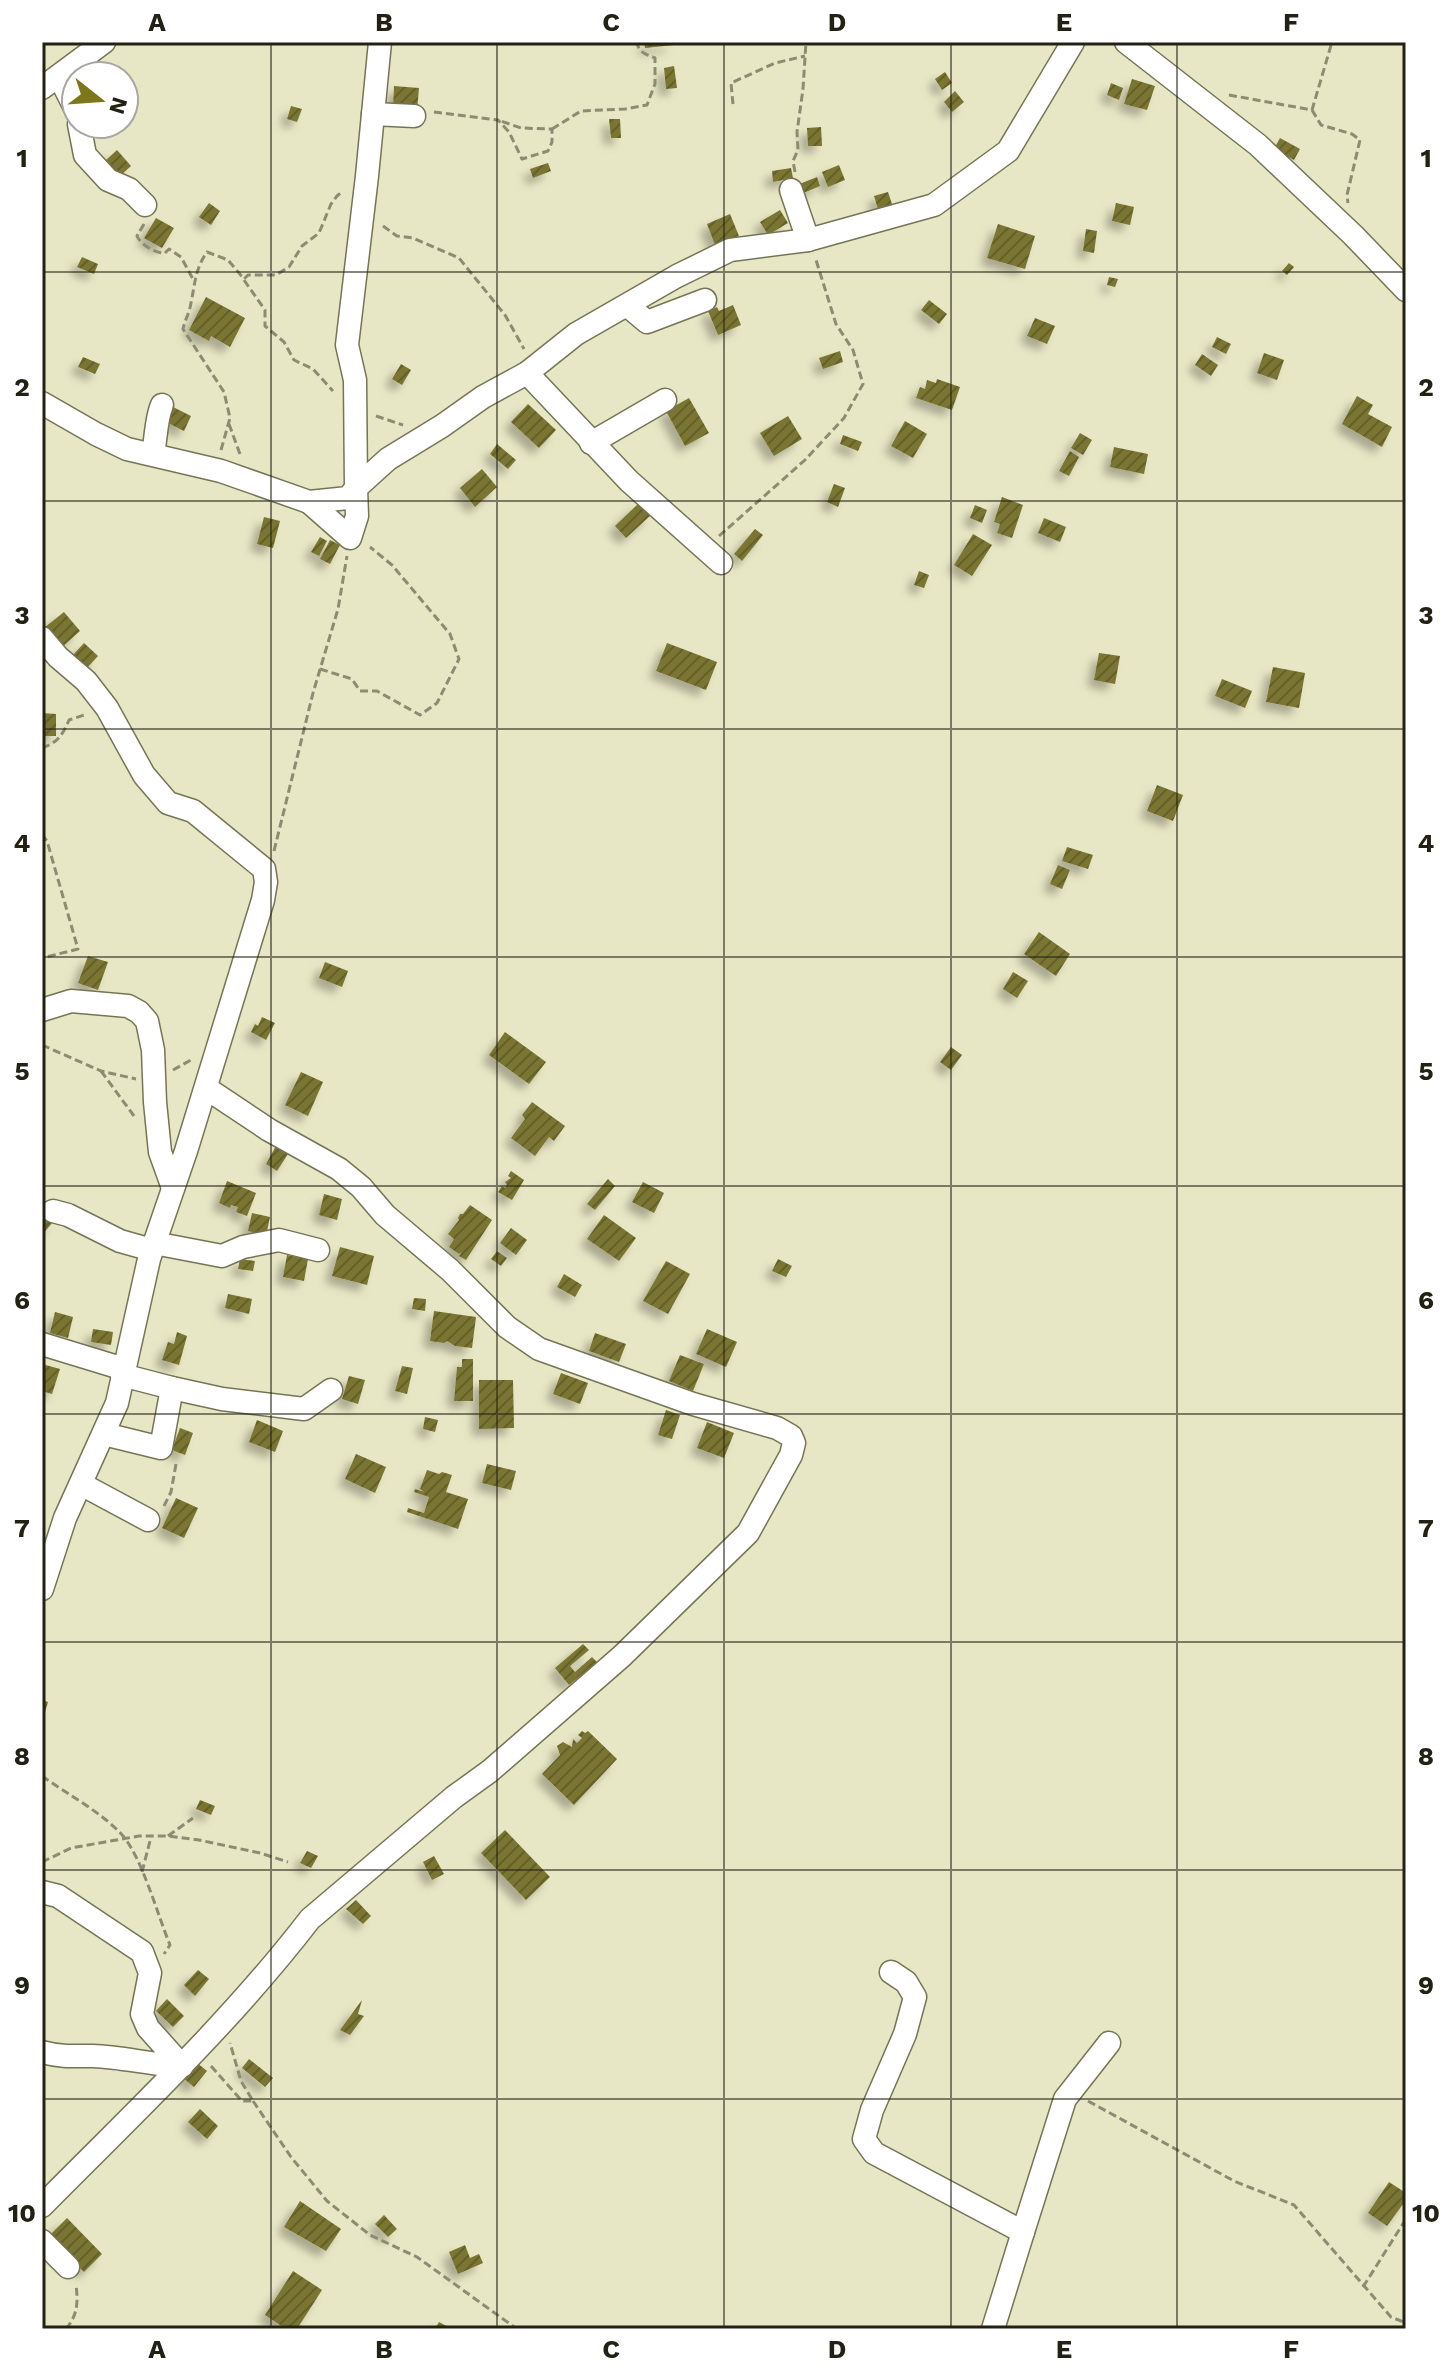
<svg xmlns="http://www.w3.org/2000/svg" width="1448" height="2371" font-family="'Work Sans',sans-serif">
<style>
.building{fill:url(#building-hatch);filter:url(#shadow)}
.lines{fill:none;stroke-linecap:round;stroke-linejoin:round}
.street-casing{stroke:#757455;stroke-width:25}
.path{stroke:#8c8b73;stroke-width:3;stroke-dasharray:8 4;stroke-linecap:butt}
.street{stroke:#fff;stroke-width:22}
.grid{fill:none;stroke:#222114;stroke-width:2;stroke-opacity:0.55}
.neatline{fill:none;stroke:#222114;stroke-width:3}
.grid-label{font-size:26px;text-anchor:middle;font-weight:bold;fill:#222114}
</style>
<defs>
<pattern id="building-hatch" width="6" height="6" patternUnits="userSpaceOnUse" patternTransform="scale(2)"><rect width="6" height="6" fill="#7a7530"/><path d="M-1 1l2-2M0 6l6-6M5 7l2-2" fill="none" stroke="#646028"/></pattern>
<filter id="shadow"><feDropShadow dx="-7" dy="7" stdDeviation="4" flood-color="#0004"/></filter>
</defs>
<rect width="100%" height="100%" fill="#e8e7c5"/>
<g class="building">
<path d="M644,42H673L674,45L645,48Z"/>
<path d="M674,66L677,88L666,89L664,68Z"/>
<path d="M945,72L952,83L942,90L935,79Z"/>
<path d="M1132,79L1155,86L1147,110L1124,104Z"/>
<path d="M1111,83L1123,88L1119,100L1107,95Z"/>
<path d="M394,86L419,88L417,111L393,109Z"/>
<path d="M955,91L964,102L952,112L944,102Z"/>
<path d="M291,106L302,109L297,122L287,119Z"/>
<path d="M609,119H620L621,138H611Z"/>
<path d="M821,127L822,146H808L807,128Z"/>
<path d="M1280,138L1300,149L1294,160L1274,149Z"/>
<path d="M117,150L131,166L119,177L105,161Z"/>
<path d="M548,163L551,171L533,178L530,169Z"/>
<path d="M839,165L845,180L828,187L822,172Z"/>
<path d="M791,168L793,178L773,182L772,171Z"/>
<path d="M817,177L820,186L801,194L797,185Z"/>
<path d="M888,192L892,204L878,209L874,196Z"/>
<path d="M209,203L220,211L211,225L199,217Z"/>
<path d="M1116,203L1134,207L1130,225L1112,221Z"/>
<path d="M780,210L788,223L768,235L760,222Z"/>
<path d="M730,214L739,236L715,245L707,224Z"/>
<path d="M156,218L174,228L162,248L144,238Z"/>
<path d="M998,224L1035,236L1025,269L987,258Z"/>
<path d="M1086,229L1097,231L1094,253L1083,251Z"/>
<path d="M82,257L98,264L94,274L77,267Z"/>
<path d="M1289,263L1294,267L1287,275L1282,271Z"/>
<path d="M1109,277L1118,279L1115,287L1107,285Z"/>
<path d="M206,297L245,318L230,347L211,336L209,341L189,330Z"/>
<path d="M929,300L947,314L939,324L921,310Z"/>
<path d="M733,305L741,325L718,335L708,311L717,307L719,311Z"/>
<path d="M1035,318L1055,326L1047,344L1027,336Z"/>
<path d="M1217,337L1231,344L1226,354L1212,347Z"/>
<path d="M840,351L843,362L823,369L819,358Z"/>
<path d="M1264,353L1284,360L1277,380L1257,373Z"/>
<path d="M1202,354L1218,365L1211,376L1195,365Z"/>
<path d="M83,357L100,364L95,374L78,367Z"/>
<path d="M401,364L411,370L402,385L392,379Z"/>
<path d="M937,379L960,387L952,410L916,398L920,387L925,389L927,380L936,383Z"/>
<path d="M1357,396L1373,405L1368,414L1392,427L1382,447L1342,424Z"/>
<path d="M689,398L709,433L685,446L666,411Z"/>
<path d="M528,404L556,430L539,448L511,422Z"/>
<path d="M171,406L191,416L184,431L164,421Z"/>
<path d="M788,416L802,439L774,456L760,433Z"/>
<path d="M905,421L927,434L913,458L891,446Z"/>
<path d="M1080,433L1092,440L1083,455L1071,448Z"/>
<path d="M843,435L862,442L858,451L840,444Z"/>
<path d="M497,444L516,460L508,469L490,454Z"/>
<path d="M1114,447L1148,454L1144,474L1110,467Z"/>
<path d="M1070,451L1079,457L1069,476L1059,471Z"/>
<path d="M482,469L497,487L475,507L460,488Z"/>
<path d="M834,484L845,488L838,507L827,502Z"/>
<path d="M1002,497L1023,505L1012,538L997,533L1000,524L994,522Z"/>
<path d="M639,503L651,515L626,538L615,526Z"/>
<path d="M975,505L987,510L982,523L970,518Z"/>
<path d="M264,517L280,521L273,548L257,544Z"/>
<path d="M1044,518L1066,527L1060,542L1038,533Z"/>
<path d="M755,529L763,535L742,561L734,554Z"/>
<path d="M973,534L992,545L972,576L954,565Z"/>
<path d="M320,537L327,541L319,556L311,552Z"/>
<path d="M330,540L340,545L330,564L320,559Z"/>
<path d="M919,571L929,575L924,588L914,585Z"/>
<path d="M64,612L80,631L61,648L44,628Z"/>
<path d="M84,643L98,656L86,669L72,656Z"/>
<path d="M667,643L717,662L706,690L656,671Z"/>
<path d="M1099,653L1120,656L1115,684L1094,680Z"/>
<path d="M1273,667L1305,673L1299,708L1266,702Z"/>
<path d="M1222,679L1252,691L1245,708L1215,696Z"/>
<path d="M42,713L56,714V736H42Z"/>
<path d="M1157,785L1183,795L1173,821L1147,811Z"/>
<path d="M1067,847L1093,855L1088,869L1062,861Z"/>
<path d="M1058,865L1070,870L1062,889L1050,884Z"/>
<path d="M1039,932L1070,954L1056,976L1024,954Z"/>
<path d="M88,956L108,962L98,990L78,983Z"/>
<path d="M325,962L348,971L342,987L319,978Z"/>
<path d="M1013,972L1028,981L1017,998L1003,989Z"/>
<path d="M262,1017L275,1023L266,1040L251,1032L255,1024L258,1026Z"/>
<path d="M505,1032L546,1062L529,1084L489,1055Z"/>
<path d="M951,1047L962,1055L951,1070L940,1062Z"/>
<path d="M301,1072L323,1082L308,1116L285,1105Z"/>
<path d="M532,1102L565,1126L554,1141L549,1137L535,1156L511,1138L525,1119L522,1115Z"/>
<path d="M276,1146L288,1154L277,1171L266,1164Z"/>
<path d="M511,1171L524,1180L512,1200L498,1192L502,1186L505,1188L507,1185L505,1182L511,1178L508,1176Z"/>
<path d="M608,1179L615,1186L595,1210L587,1204Z"/>
<path d="M227,1181L256,1193L247,1216L236,1212L238,1207L231,1205L230,1208L219,1203Z"/>
<path d="M643,1182L664,1193L654,1213L632,1202Z"/>
<path d="M324,1194L342,1199L337,1220L319,1215Z"/>
<path d="M470,1205L492,1220L466,1260L459,1256L462,1252L459,1254L449,1247L454,1239L448,1234L459,1220L458,1218L460,1214H463Z"/>
<path d="M252,1213L270,1217L266,1236L251,1238L252,1232L248,1231Z"/>
<path d="M604,1215L636,1238L619,1261L587,1239Z"/>
<path d="M45,1216L53,1222L42,1235V1219Z"/>
<path d="M511,1228L527,1240L516,1255L500,1243Z"/>
<path d="M340,1247L374,1256L367,1285L332,1276Z"/>
<path d="M497,1251L507,1258L501,1266L491,1259Z"/>
<path d="M287,1255L308,1259L304,1281L283,1277Z"/>
<path d="M240,1259L255,1261L253,1271L238,1269Z"/>
<path d="M778,1259L792,1266L786,1277L772,1271Z"/>
<path d="M666,1261L690,1274L668,1314L643,1301Z"/>
<path d="M564,1274L582,1285L575,1297L557,1287Z"/>
<path d="M228,1294L252,1299L249,1314L225,1308Z"/>
<path d="M414,1298L426,1299L425,1311L412,1309Z"/>
<path d="M434,1311L476,1317L472,1348L455,1346L447,1341L444,1343L430,1341Z"/>
<path d="M55,1312L73,1317L68,1338L50,1333Z"/>
<path d="M93,1329L113,1332L111,1345L91,1342Z"/>
<path d="M707,1329L737,1342L726,1367L696,1354Z"/>
<path d="M177,1332L187,1336L179,1365L162,1360L168,1342L174,1344Z"/>
<path d="M595,1333L626,1344L619,1362L589,1351Z"/>
<path d="M680,1355L704,1364L693,1391L669,1381Z"/>
<path d="M462,1359H473V1401H454L457,1367H462Z"/>
<path d="M42,1364L60,1369L52,1394L42,1391Z"/>
<path d="M402,1366L413,1368L407,1394L395,1391Z"/>
<path d="M561,1373L588,1383L580,1404L553,1394Z"/>
<path d="M349,1376L365,1380L358,1404L342,1399Z"/>
<path d="M479,1380H513L514,1428L479,1429Z"/>
<path d="M666,1410L680,1415L672,1439L658,1435Z"/>
<path d="M425,1417L438,1420L435,1432L423,1429Z"/>
<path d="M257,1420L283,1431L275,1452L249,1442Z"/>
<path d="M707,1422L734,1433L724,1458L697,1448Z"/>
<path d="M180,1428L193,1433L185,1455L172,1450Z"/>
<path d="M356,1454L386,1467L375,1493L345,1479Z"/>
<path d="M487,1464L516,1471L511,1490L482,1483Z"/>
<path d="M427,1470L439,1474L442,1472L452,1475L446,1492L468,1499L458,1529L407,1512L408,1508L424,1513L429,1497L414,1492L415,1489L424,1492L420,1489Z"/>
<path d="M176,1498L198,1508L184,1538L162,1528Z"/>
<path d="M583,1644L589,1650L570,1666L575,1672L592,1657L597,1662L569,1685L555,1668Z"/>
<path d="M42,1700L48,1702L43,1719H42Z"/>
<path d="M582,1731L585,1733L588,1731L617,1759L574,1805L542,1774L560,1755L557,1746L563,1742L572,1747L573,1739L577,1743L582,1738L578,1735Z"/>
<path d="M200,1800L215,1806L211,1815L196,1809Z"/>
<path d="M505,1830L550,1877L526,1900L481,1853Z"/>
<path d="M307,1851L318,1856L311,1868L300,1863Z"/>
<path d="M434,1856L444,1874L432,1880L423,1862Z"/>
<path d="M356,1900L371,1916L363,1924L346,1909Z"/>
<path d="M198,1970L209,1979L195,1996L184,1985Z"/>
<path d="M167,1999L184,2016L173,2027L156,2011Z"/>
<path d="M362,2000L358,2014L364,2016L350,2035L340,2030Z"/>
<path d="M249,2059L273,2078L265,2087L242,2068Z"/>
<path d="M196,2062L207,2071L194,2087L183,2078Z"/>
<path d="M200,2109L218,2126L207,2139L188,2122Z"/>
<path d="M1389,2182L1406,2193V2200L1387,2226L1368,2213Z"/>
<path d="M300,2201L341,2229L326,2251L284,2227Z"/>
<path d="M384,2215L397,2229L388,2237L375,2224Z"/>
<path d="M67,2218L102,2254L84,2272L49,2236Z"/>
<path d="M465,2245L470,2258L479,2254L483,2263L458,2274L449,2252Z"/>
<path d="M293,2271L322,2290L297,2329H286L265,2315Z"/>
<path d="M439,2322L452,2329H435Z"/>
</g>
<g class="lines">
<defs>
<g id="street">
<path d="M1126,42L1258,145L1353,235L1406,290"/>
<path d="M59,76L76,110"/>
<path d="M42,88L104,42"/>
<path d="M373,114L414,116"/>
<path d="M79,124L85,155L108,180L129,189L145,205"/>
<path d="M791,190L808,240"/>
<path d="M628,306L647,322L705,300"/>
<path d="M527,373L629,481L721,563"/>
<path d="M42,403L96,434L127,449L221,471L309,502L348,498L356,488L355,380L347,345L367,176L380,42"/>
<path d="M591,443L665,400"/>
<path d="M153,454C156,439 156,418 162,405"/>
<path d="M309,502L350,538L357,516L356,488L388,459L442,426L483,397L527,373L576,334L677,276L730,250L808,240L934,205L1008,151L1073,42"/>
<path d="M42,638L58,657L86,681L107,708L144,775L168,803L193,811L264,869L266,882L263,900L186,1151L149,1259L117,1403L65,1518L42,1589"/>
<path d="M42,1010L71,1001L94,1003L128,1006L139,1012L147,1021L153,1050L155,1102L160,1152L173,1188"/>
<path d="M53,1211L68,1215L120,1241L152,1250"/>
<path d="M154,1243L222,1256L243,1247L279,1240L318,1250"/>
<path d="M42,1344L124,1369"/>
<path d="M172,1388L222,1399L304,1409L331,1390"/>
<path d="M104,1434L161,1448L172,1388L122,1375"/>
<path d="M81,1484L148,1520"/>
<path d="M42,1892L58,1896L142,1952L150,1973L142,2014L148,2028L182,2066C152,2065 123,2057 93,2056C74,2056 60,2057 42,2052"/>
<path d="M891,1972L906,1982L915,1997L905,2034L872,2110L864,2139L874,2153L1023,2232L993,2329"/>
<path d="M42,2206C134,2113 230,2023 310,1919L454,1797L490,1771L622,1656L748,1533L791,1455L794,1443L791,1436L777,1428L693,1404L539,1349L507,1327L450,1270L385,1215L361,1187L339,1169L269,1130L206,1088"/>
<path d="M1023,2232L1065,2099L1109,2043"/>
<path d="M42,2241L68,2267"/>
</g>
</defs>
<use href="#street" class="street-casing"/>
<g class="path">
<path d="M1229,95L1312,110L1332,42"/>
<path d="M733,104L731,83L775,63L805,56"/>
<path d="M1312,110L1321,125L1352,134L1360,140L1347,195L1348,203"/>
<path d="M434,112L498,120L509,132L522,159L548,151L552,142V129L521,128L498,120"/>
<path d="M552,129L581,111L625,109L647,105L655,84V58C647,55 638,52 637,42"/>
<path d="M795,172L793,161L798,150L797,132L803,89L806,42"/>
<path d="M144,224L137,236C141,245 155,253 165,253L169,249L181,257L194,281"/>
<path d="M383,226L397,236L413,238L459,258L505,315L524,349"/>
<path d="M244,280L265,310V326L284,342L294,360L313,369L333,391"/>
<path d="M376,416L403,425"/>
<path d="M229,424L241,457"/>
<path d="M221,450L230,418L224,392L183,329C185,320 190,311 191,303C195,284 195,269 207,252L228,260L244,279L248,275H276L289,267L302,246L319,233L331,204L337,196L343,191"/>
<path d="M719,536L805,460L844,418L863,384L853,350L836,324L816,260"/>
<path d="M320,669L352,679L360,691H377L420,715L437,703L459,659L450,634L392,565L370,547"/>
<path d="M42,748C58,742 62,736 69,720L87,714"/>
<path d="M42,834L47,841L78,949L42,958"/>
<path d="M274,851L313,693L338,609L347,556"/>
<path d="M42,1045L101,1071L136,1079"/>
<path d="M173,1070L191,1060"/>
<path d="M101,1071L134,1116"/>
<path d="M164,1506L171,1492L176,1464"/>
<path d="M42,1776C67,1794 103,1813 123,1836C142,1858 158,1916 170,1945L164,1954"/>
<path d="M168,1836L193,1818"/>
<path d="M42,1862L71,1848L139,1836H168L199,1840L260,1853L288,1862"/>
<path d="M142,1872L151,1837"/>
<path d="M211,2066L242,2101H253L241,2081L230,2043"/>
<path d="M253,2101L291,2157L327,2201L370,2235L417,2257L517,2329"/>
<path d="M1088,2101L1234,2181L1294,2205L1391,2317L1406,2323"/>
<path d="M1363,2287L1406,2219"/>
<path d="M66,2329C78,2314 78,2303 76,2284"/>
</g>
<use href="#street" class="street"/>
</g>
<path class="grid" d="M271,42V2329M497,42V2329M724,42V2329M951,42V2329M1177,42V2329M42,272H1406M42,501H1406M42,729H1406M42,957H1406M42,1186H1406M42,1414H1406M42,1642H1406M42,1870H1406M42,2099H1406"/>
<rect width="1448" height="2371" fill="none" stroke="#ffffff" stroke-width="88"/>
<g transform="translate(100 100) rotate(107)"><circle r="38" fill="#ffffff" stroke="#a7a6a1" stroke-width="2"/>
<path d="M0-6L14 30L0 20L-14 30Z" fill="#7d771b"/>
<text y="-12" font-size="22" font-weight="bold" text-anchor="middle" fill="#222114">N</text>
</g>
<rect x="44" y="44" width="1360" height="2283" class="neatline"/>
<g class="grid-label">
<text x="157" y="31">A</text>
<text x="384" y="31">B</text>
<text x="611" y="31">C</text>
<text x="837" y="31">D</text>
<text x="1064" y="31">E</text>
<text x="1291" y="31">F</text>
<text x="22" y="167">1</text>
<text x="1426" y="167">1</text>
<text x="22" y="396">2</text>
<text x="1426" y="396">2</text>
<text x="22" y="624">3</text>
<text x="1426" y="624">3</text>
<text x="22" y="852">4</text>
<text x="1426" y="852">4</text>
<text x="22" y="1080">5</text>
<text x="1426" y="1080">5</text>
<text x="22" y="1309">6</text>
<text x="1426" y="1309">6</text>
<text x="22" y="1537">7</text>
<text x="1426" y="1537">7</text>
<text x="22" y="1765">8</text>
<text x="1426" y="1765">8</text>
<text x="22" y="1994">9</text>
<text x="1426" y="1994">9</text>
<text x="22" y="2222">10</text>
<text x="1426" y="2222">10</text>
<text x="157" y="2358">A</text>
<text x="384" y="2358">B</text>
<text x="611" y="2358">C</text>
<text x="837" y="2358">D</text>
<text x="1064" y="2358">E</text>
<text x="1291" y="2358">F</text>
</g>
</svg>
